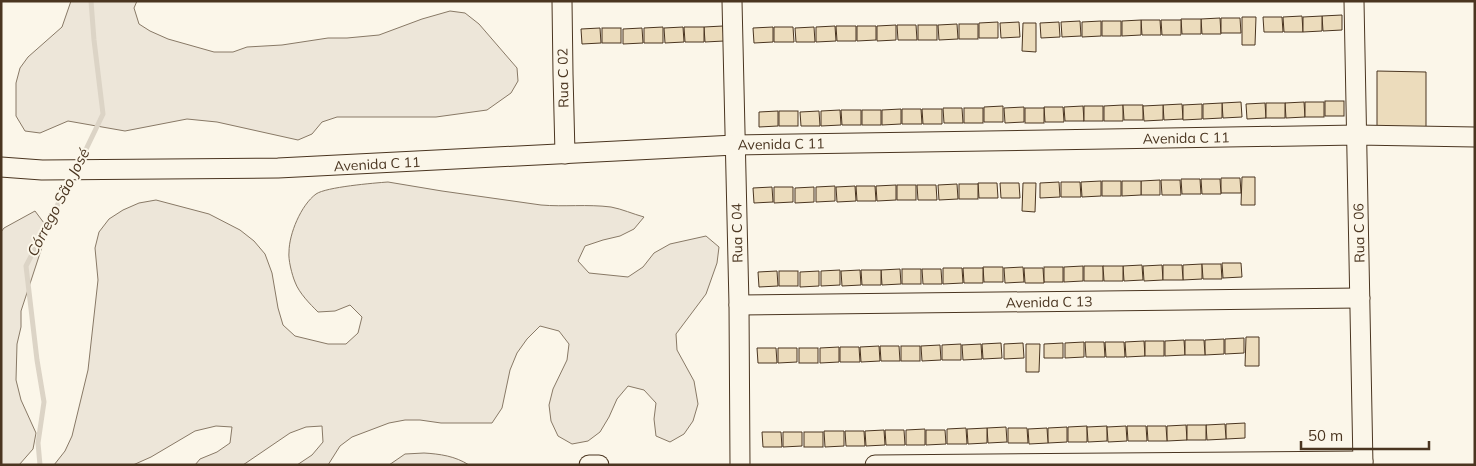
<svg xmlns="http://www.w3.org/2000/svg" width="1476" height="466" font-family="Mulish,sans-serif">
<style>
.green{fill:#ede6d9;stroke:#887966}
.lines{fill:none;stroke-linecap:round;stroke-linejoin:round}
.stream{stroke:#dcd4c6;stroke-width:5}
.building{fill:#ecdcbc;stroke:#4a3520}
.minor-casing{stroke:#4a3520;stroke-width:21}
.minor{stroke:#fbf6e9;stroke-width:19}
.labels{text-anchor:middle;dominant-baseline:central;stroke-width:4;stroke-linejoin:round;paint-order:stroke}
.street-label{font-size:14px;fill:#4a3520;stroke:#fbf6e9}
.water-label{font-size:15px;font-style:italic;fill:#4a3520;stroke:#fbf6e9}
</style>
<rect width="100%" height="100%" fill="#fbf6e9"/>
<g class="green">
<path d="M71,1H137L134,8L139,24L150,31L168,39L214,52H233L247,47L282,45L328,38H347L379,35L422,19L450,11L465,13L479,24L517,68L518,81L511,93L487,110L436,117H337L322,122L312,134L298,140L217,122L187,119L125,131L68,121L40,133L25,131L16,116V83L20,68L28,57L62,27Z"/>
<path d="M388,182L442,191L541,205C564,207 587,204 611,207C622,209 633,214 644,217L634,229L620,236L603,240L585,246L578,261L589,273L628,277L643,267L654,253L670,244L706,236L719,247L717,263L706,294L676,334L677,350L694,381L698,404L693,421L684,434L670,442L656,436L654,419L656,403L644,390L628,386L617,399L609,417L600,432L588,441L572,444L558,436L551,421L549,405L553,389L567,360L569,344L559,331L540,326L527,339L517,353L510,370L502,408L492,423H441L420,420H405L389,423L352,437L340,446L328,465H297L312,455L323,442L322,426L306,427L290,433L243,465H195L200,459L217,452L230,443L232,427L216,426L195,431L151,457L133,465H54L65,451L72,436L88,370L98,280L95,248L99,232L109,219L123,210L139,203L156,200L209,214L240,230L254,241L265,254L272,273L278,308L283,325L295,336L328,344H346L358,333L362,317L350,305L335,311L318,312C310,304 299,293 295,282C292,275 288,259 289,252C289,234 301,205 316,194C326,187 374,183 388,182Z"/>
<path d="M35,211L44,223V241L21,311V327L17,344L16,380L21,400L36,433L33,449L19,465H1V232L4,228Z"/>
<path d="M424,453C440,454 455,456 469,465H389L405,454Z"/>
</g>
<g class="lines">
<g class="stream">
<path d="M78,166L103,114L94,40L91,1"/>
<path d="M40,465L38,443L44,402L37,360L26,266L74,173"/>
</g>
</g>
<g class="building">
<path d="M1342,15V30L1323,31L1322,16Z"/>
<path d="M1302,16L1303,32H1284L1283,17Z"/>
<path d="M1322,16V31L1303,32V17Z"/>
<path d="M1242,17H1256L1255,45H1242Z"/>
<path d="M1263,17H1282L1283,32H1264Z"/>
<path d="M1220,18L1221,34H1202L1201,19Z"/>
<path d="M1221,18H1240L1241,33H1221Z"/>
<path d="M1181,19H1201V34H1182Z"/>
<path d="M1141,20H1160L1161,35H1142Z"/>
<path d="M1141,20V35L1122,36V21Z"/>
<path d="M1161,20H1181V35H1162Z"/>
<path d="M1080,21L1081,36L1062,37L1061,22Z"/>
<path d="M1101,21V36L1082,37V22Z"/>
<rect x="1102" y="21" width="19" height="15"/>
<path d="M998,22V38H979V23Z"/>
<path d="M1019,22L1020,37L1001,38L1000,23Z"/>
<path d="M1059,22L1060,37L1041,38L1040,23Z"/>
<path d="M1023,23H1036V52L1022,51Z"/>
<path d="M957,24L958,39L939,40L938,25Z"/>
<rect x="959" y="24" width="19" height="15"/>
<path d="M896,25V40L877,41V26Z"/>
<path d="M897,25H916L917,40H898Z"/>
<rect x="918" y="25" width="19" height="15"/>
<path d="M723,26L724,41L705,42L704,27Z"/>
<path d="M835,26L836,41L816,42V27Z"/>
<path d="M836,26H856V41H837Z"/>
<path d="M857,26H876V40L857,41Z"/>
<path d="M663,27V43H644V28Z"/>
<path d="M683,27L684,42L665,43L664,28Z"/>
<path d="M684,27H704V42H685Z"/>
<path d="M773,27V42L754,43L753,28Z"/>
<path d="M774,27H793L794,42H774Z"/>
<path d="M814,27L815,42H796L795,28Z"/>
<path d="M600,28L601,43L582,44L581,29Z"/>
<rect x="602" y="28" width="19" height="15"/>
<path d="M642,28L643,43L623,44V29Z"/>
<path d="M1377,71L1426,72V127H1377Z"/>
<rect x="1325" y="101" width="19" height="15"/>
<path d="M1241,102L1242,117L1223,118L1222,103Z"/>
<path d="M1304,102L1305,117L1286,118L1285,103Z"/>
<rect x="1305" y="102" width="19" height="15"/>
<path d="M1222,103V118L1203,119V104Z"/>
<path d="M1265,103L1266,118L1247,119L1246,104Z"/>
<rect x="1266" y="103" width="19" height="15"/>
<path d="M1182,104L1183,119L1164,120L1163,105Z"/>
<path d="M1202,104V119L1183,120V105Z"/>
<path d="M1123,105V121H1104V106Z"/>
<path d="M1123,105H1143V120H1124Z"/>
<path d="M1163,105V120L1144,121L1143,106Z"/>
<path d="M1003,106V122H984V107Z"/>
<path d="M1083,106L1084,121H1065L1064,107Z"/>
<rect x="1084" y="106" width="19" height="15"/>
<path d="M1024,107V122L1005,123L1004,108Z"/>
<path d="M1044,107H1063L1064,122H1045Z"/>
<path d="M943,108H962L963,123H944Z"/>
<rect x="964" y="108" width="19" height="15"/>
<rect x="1025" y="108" width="19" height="15"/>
<path d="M901,109V124L882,125V110Z"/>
<path d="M902,109H921L922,124H902Z"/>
<path d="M922,109H942V124H923Z"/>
<path d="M840,110L841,125L821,126V111Z"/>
<path d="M841,110H861V125H842Z"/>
<rect x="862" y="110" width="19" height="15"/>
<path d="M778,111V126L759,127V112Z"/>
<rect x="779" y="111" width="19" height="15"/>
<path d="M819,111L820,126H801L800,112Z"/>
<path d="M1242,177H1255V205H1241Z"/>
<path d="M1221,178H1240L1241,193H1221Z"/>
<path d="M1181,179H1200L1201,194H1182Z"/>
<path d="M1201,179H1220L1221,194H1202Z"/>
<path d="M1160,180V195H1141V181Z"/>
<path d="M1161,180H1180L1181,195H1162Z"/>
<path d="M1101,181V196L1082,197L1081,182Z"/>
<rect x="1102" y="181" width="19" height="15"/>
<path d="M1122,181H1141V195L1122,196Z"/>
<path d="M1059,182L1060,197L1040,198V183Z"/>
<path d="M1061,182H1080L1081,197H1061Z"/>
<path d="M978,183H997L998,198H979Z"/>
<path d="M1000,183H1019L1020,198H1001Z"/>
<path d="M1023,183H1036L1035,212L1022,211Z"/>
<path d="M957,184L958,199L939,200L938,185Z"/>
<rect x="959" y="184" width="19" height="15"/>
<path d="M896,185V200L877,201L876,186Z"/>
<rect x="897" y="185" width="19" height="15"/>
<path d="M917,185H936L937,200H918Z"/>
<path d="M835,186V201L816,202V187Z"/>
<path d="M855,186L856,201L837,202L836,187Z"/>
<path d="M856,186H875L876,201H857Z"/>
<path d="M772,187L773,202L754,203L753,188Z"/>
<path d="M774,187H793V202L774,203Z"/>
<path d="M814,187V202L795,203V188Z"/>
<path d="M1222,263H1241L1242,277L1223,278Z"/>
<path d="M1202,264V279L1183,280V265Z"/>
<path d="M1202,264H1221L1222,279H1203Z"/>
<path d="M1142,265L1143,280L1124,281L1123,266Z"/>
<path d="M1162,265L1163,280L1144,281L1143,266Z"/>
<path d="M1163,265H1182L1183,280H1163Z"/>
<path d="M1083,266V281L1064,282V267Z"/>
<rect x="1084" y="266" width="19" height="15"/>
<path d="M1103,266H1123V281H1104Z"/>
<path d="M983,267H1003V282H984Z"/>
<path d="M1023,267L1024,282L1005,283L1004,268Z"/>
<rect x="1044" y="267" width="19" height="15"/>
<path d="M943,268H962L963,283L943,284Z"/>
<path d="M963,268H983V283H964Z"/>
<path d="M1024,268H1043L1044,283H1025Z"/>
<path d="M900,269L901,284L882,285L881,270Z"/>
<rect x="902" y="269" width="19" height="15"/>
<path d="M922,269H941L942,284H923Z"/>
<path d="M840,270V285L821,286V271Z"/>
<path d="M860,270L861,285L842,286L841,271Z"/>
<path d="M861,270H881V285H862Z"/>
<path d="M777,271L778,286L759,287L758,272Z"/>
<rect x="779" y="271" width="19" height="15"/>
<path d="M819,271V286L800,287V272Z"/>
<path d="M1246,337H1259V366H1245Z"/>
<path d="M1244,338V353L1225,354V339Z"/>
<path d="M1224,339V354L1205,355V340Z"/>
<path d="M1184,340L1185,355L1165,356V341Z"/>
<path d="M1185,340H1204L1205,355H1185Z"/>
<path d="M1144,341L1145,356L1126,357L1125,342Z"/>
<rect x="1145" y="341" width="19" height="15"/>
<path d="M1084,342V357L1065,358V343Z"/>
<path d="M1085,342H1104L1105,357H1086Z"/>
<path d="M1105,342H1124L1125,357H1106Z"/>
<path d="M1001,343L1002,358L983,359L982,344Z"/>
<path d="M1023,343L1024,358L1004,359V344Z"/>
<path d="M1063,343V358H1044V344Z"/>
<path d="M961,344V360H942V345Z"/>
<path d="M981,344L982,359L963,360L962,345Z"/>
<path d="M1026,344H1040L1039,372H1026Z"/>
<path d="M940,345L941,360L922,361L921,346Z"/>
<path d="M879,346L880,361L861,362L860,347Z"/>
<path d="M880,346H899L900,361H881Z"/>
<rect x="901" y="346" width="19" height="15"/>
<path d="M839,347V362L820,363V348Z"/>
<path d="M840,347H859L860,362H840Z"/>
<path d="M757,348H776L777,363H758Z"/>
<path d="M778,348H797V362L778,363Z"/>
<rect x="799" y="348" width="19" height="15"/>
<path d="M1245,423V438L1226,439V424Z"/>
<path d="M1225,424L1226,439L1207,440L1206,425Z"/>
<path d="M1186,425L1187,440L1167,441V426Z"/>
<rect x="1187" y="425" width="19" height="15"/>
<path d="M1087,426V442H1068V427Z"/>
<path d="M1107,426V441L1088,442L1087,427Z"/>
<path d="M1126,426L1127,441L1108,442L1107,427Z"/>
<path d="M1127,426H1146L1147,441H1128Z"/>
<path d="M1147,426H1166L1167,441H1148Z"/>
<path d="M1006,427L1007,442L988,443L987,428Z"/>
<path d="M1067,427V442L1048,443V428Z"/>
<path d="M966,428L967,444H947V429Z"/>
<path d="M987,428V443L968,444L967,429Z"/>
<path d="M1008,428H1027L1028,443H1008Z"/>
<path d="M1047,428L1048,443L1029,444L1028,429Z"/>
<path d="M925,429V445H906V430Z"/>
<path d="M884,430L885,445L866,446L865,431Z"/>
<path d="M885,430H904L905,445H886Z"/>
<path d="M926,430H945L946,444L926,445Z"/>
<path d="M824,431H844V446L825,447Z"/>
<path d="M845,431H864L865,446H846Z"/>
<path d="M762,432H781L782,447H763Z"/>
<path d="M783,432H802V446L783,447Z"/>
<rect x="804" y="432" width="19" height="15"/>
</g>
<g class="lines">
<defs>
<g id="minor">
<path d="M562,1L563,74L565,154"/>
<path d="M732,1L739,305L740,465"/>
<path d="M1354,1L1363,465"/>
<path d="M1,167L42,170L278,168L735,145L1357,135L1475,137"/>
<path d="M739,305L1360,298"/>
<path d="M589,465H599"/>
<path d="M875,465L1363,461"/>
</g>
</defs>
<use href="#minor" class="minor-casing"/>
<use href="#minor" class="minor"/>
</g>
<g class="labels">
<g class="street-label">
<text transform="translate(563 78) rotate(-91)">Rua C 02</text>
<text transform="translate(1186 138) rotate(-1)">Avenida C 11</text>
<text transform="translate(781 144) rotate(-1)">Avenida C 11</text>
<text transform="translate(377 164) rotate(-3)">Avenida C 11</text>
<text transform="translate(737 233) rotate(-91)">Rua C 04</text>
<text transform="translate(1359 233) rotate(-91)">Rua C 06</text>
<text transform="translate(1049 302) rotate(-1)">Avenida C 13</text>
</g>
<g class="water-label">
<text transform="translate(58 202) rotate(-63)">Córrego São José</text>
</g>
</g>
<rect width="1476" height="466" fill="none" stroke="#4a3520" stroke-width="5"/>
<path d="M1301 441v8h128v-8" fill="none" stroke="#4a3520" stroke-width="2.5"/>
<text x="1308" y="441" font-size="15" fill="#4a3520" stroke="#fbf6e9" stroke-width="4" paint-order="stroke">50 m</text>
</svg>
